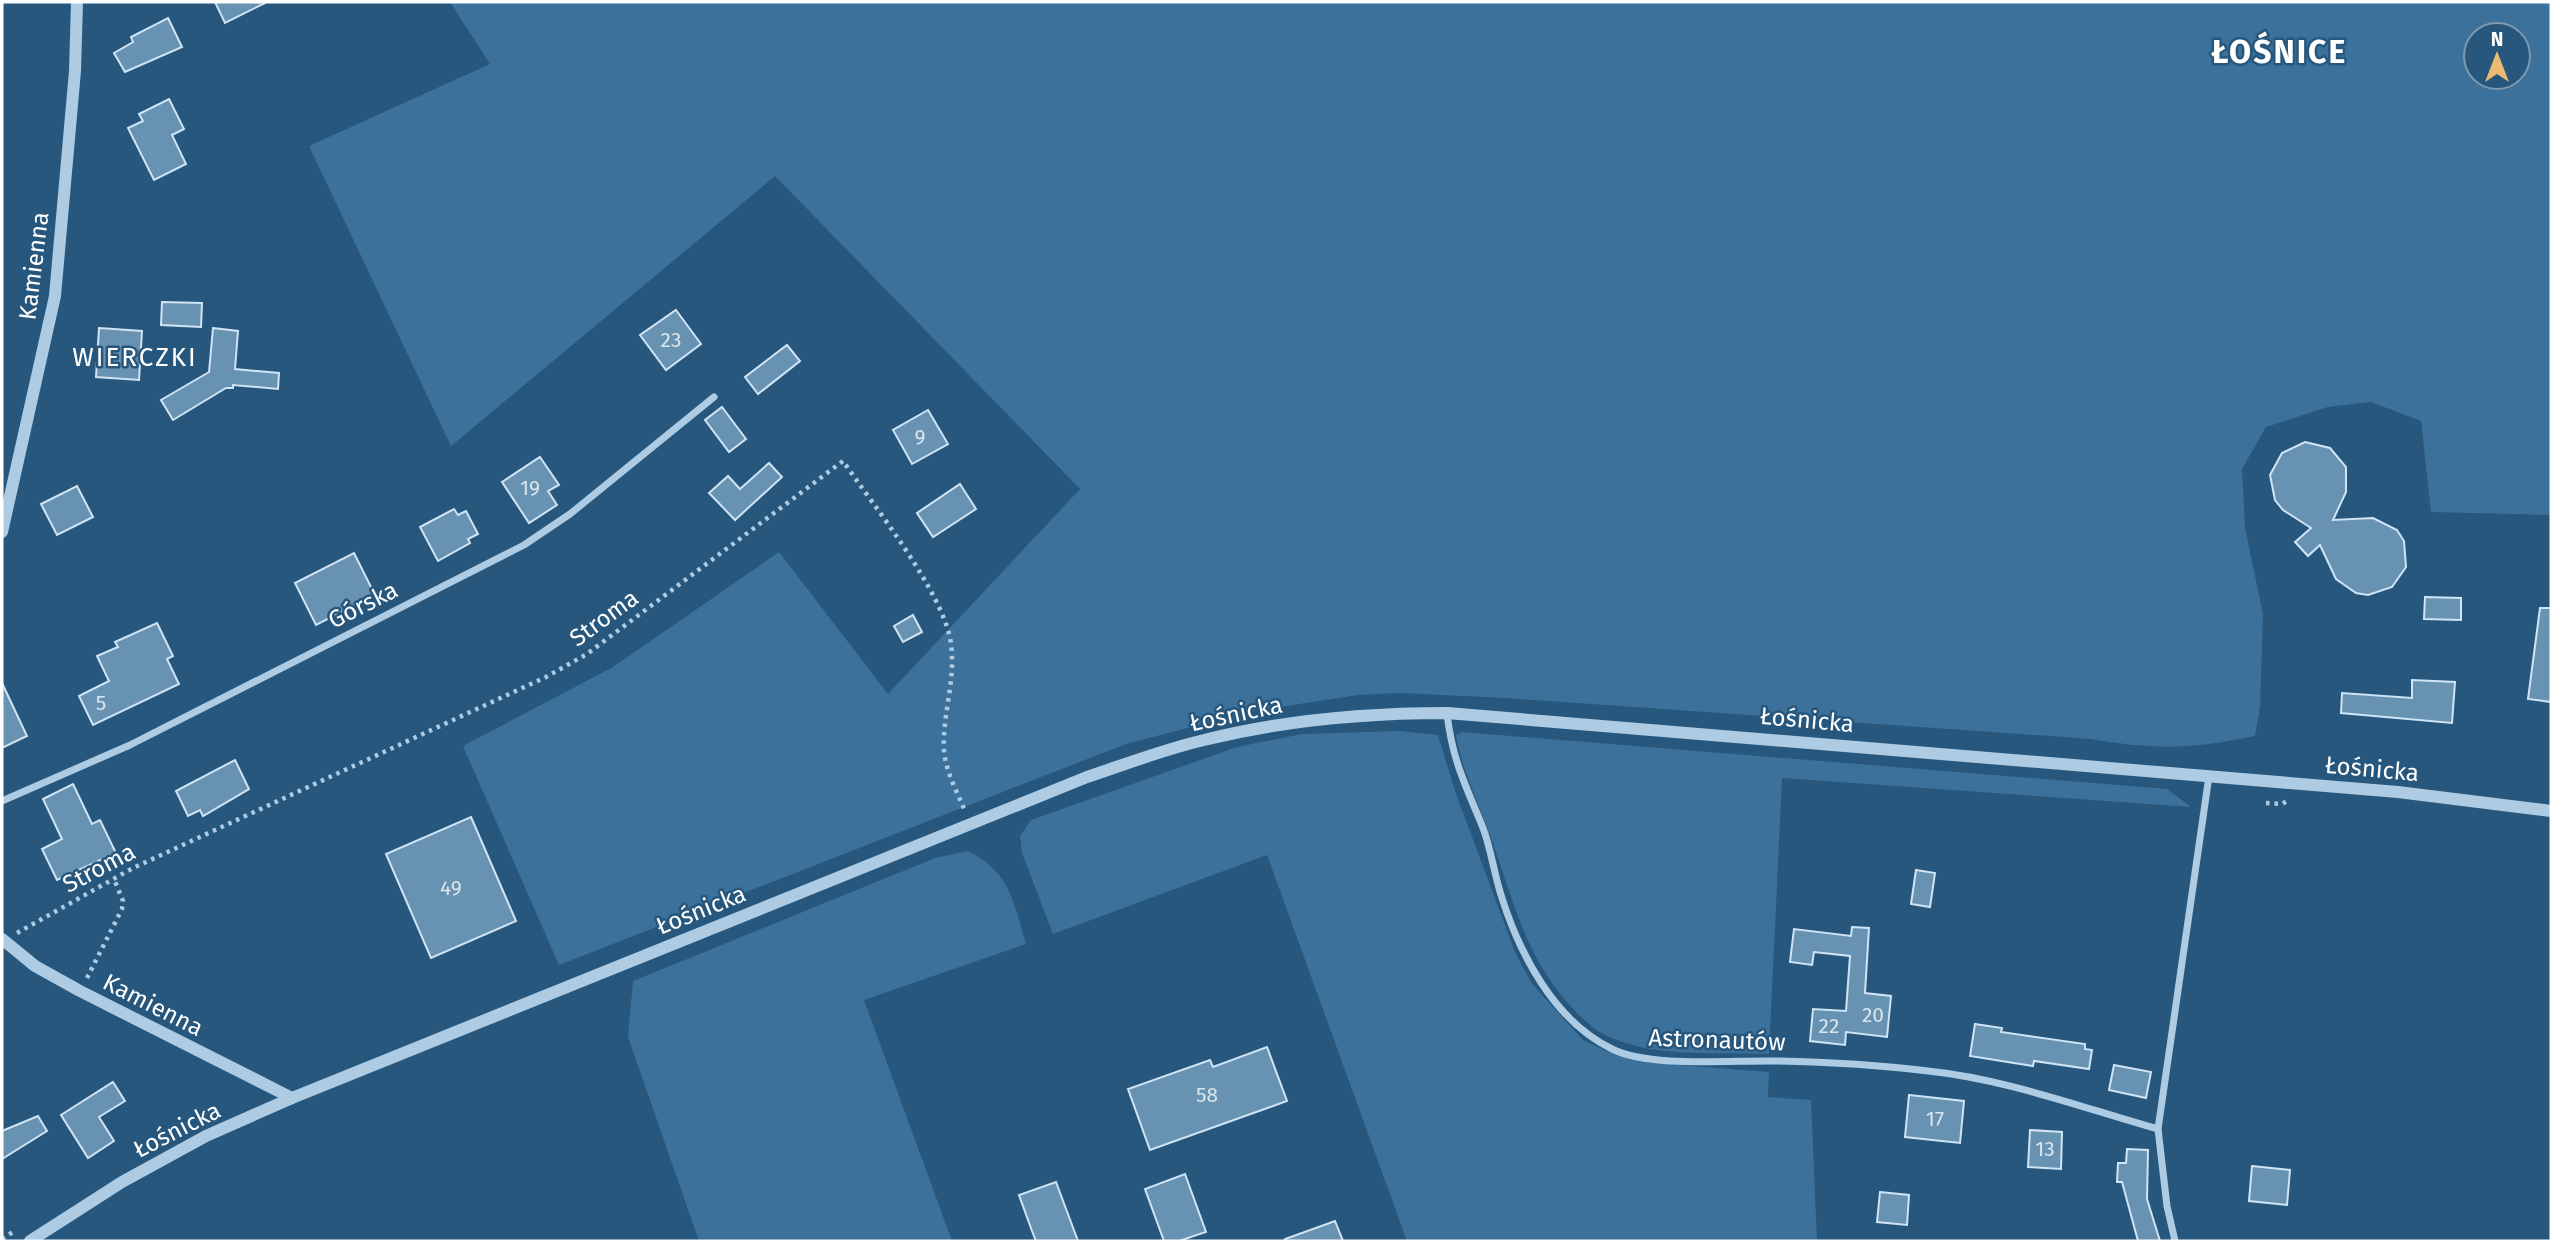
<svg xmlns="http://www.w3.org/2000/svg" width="2553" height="1243" font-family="'Fira Sans',sans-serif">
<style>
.green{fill:#3b719a;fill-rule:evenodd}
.building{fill:#6892b1;stroke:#cfe4f4;stroke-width:2}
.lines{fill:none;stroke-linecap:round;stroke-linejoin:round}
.path{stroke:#adcce4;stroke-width:4.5;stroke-dasharray:3.5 5;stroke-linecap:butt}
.minor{stroke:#adcce4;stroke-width:7}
.tertiary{stroke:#adcce4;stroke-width:12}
.labels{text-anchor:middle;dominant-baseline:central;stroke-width:5;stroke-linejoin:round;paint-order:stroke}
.number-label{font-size:21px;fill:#d9e4ec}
.street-label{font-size:24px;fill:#fff;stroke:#27577d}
.neighbourhood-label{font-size:26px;letter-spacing:2px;fill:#fff;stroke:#27577d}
.district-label{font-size:32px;font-weight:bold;letter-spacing:2px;fill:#fff;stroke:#27577d}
</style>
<rect width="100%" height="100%" fill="#27577d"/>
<g class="green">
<path d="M450,2H2551V515L2431,512L2421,421L2371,402L2328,407L2266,427L2242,469L2245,528L2263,614L2260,707L2255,736C2194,749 2153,750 2091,739L1505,698L1401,693L1358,695L1253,711L1126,744L559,965L463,746L613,667L779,552L888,694L1080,489L775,176L451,446L309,146L490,64ZM2476,35H2518V77H2476Z"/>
<path d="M1400,731L1438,735L1456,794L1515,952L1532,984L1583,1040L1615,1055L1641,1062L1769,1072L1768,1097L1811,1100L1817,1241H1407L1267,855L1053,934L1022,853L1020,836L1031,820L1237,747L1302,734Z"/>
<path d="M1462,732L2167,789L2191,807L1782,778L1769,1054C1719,1052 1659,1058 1612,1038C1594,1031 1579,1016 1567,1002C1522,951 1511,891 1488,830C1476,798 1462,769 1456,735Z"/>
<path d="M968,851C1011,873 1013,901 1026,944L864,1000L952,1241H699L628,1037L633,981L935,858Z"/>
</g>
<g class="building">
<path d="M215,2H267L225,23Z"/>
<path d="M168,18L182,47L125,72L114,53L133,42L131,37Z"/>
<path d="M169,99L184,129L172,135L186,164L154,180L128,128L143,121L139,114Z"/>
<path d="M162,302L202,303L201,327L161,325Z"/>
<path d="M676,310L701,344L666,370L640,335Z"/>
<path d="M99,328L142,331L139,380L96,377Z"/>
<path d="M213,328L238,331L235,369L279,373L278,389L233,385V388H226L173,420L161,400L209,372Z"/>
<path d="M787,345L800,361L758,394L745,377Z"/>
<path d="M722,407L746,439L729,452L705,420Z"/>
<path d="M928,410L948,444L912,464L893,430Z"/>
<path d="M2305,442L2330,448L2346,467V492L2333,520L2373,518L2397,530L2404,541L2406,567L2392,587L2368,595L2356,593L2336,579L2320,545L2308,556L2295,542L2311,528L2283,510L2275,500L2270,475L2282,453Z"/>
<path d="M540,457L559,485L548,491L557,505L529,523L502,482Z"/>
<path d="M769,463L782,477L735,520L709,493L728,476L740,489Z"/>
<path d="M960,484L976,509L933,537L917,513Z"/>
<path d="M77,486L93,517L57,535L41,504Z"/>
<path d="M454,509L458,515L466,511L478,534L468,539L470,543L438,561L420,527Z"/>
<path d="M354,553L375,595L316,625L295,583Z"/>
<path d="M2425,597L2461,598V620L2424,619Z"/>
<path d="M2540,608H2551V702L2528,699Z"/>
<path d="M913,615L922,632L903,642L894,626Z"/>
<path d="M157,623L173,656L167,659L179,684L93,725L79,696L109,681L97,656L118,647L115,642Z"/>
<path d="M2412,680L2455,682L2452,723L2341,713L2342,693L2412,698Z"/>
<path d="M2,683L27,736L2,748Z"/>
<path d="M235,760L249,789L203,816L200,810L188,816L176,791Z"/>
<path d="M73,784L92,824L100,820L116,853L57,880L42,849L62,839L43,799Z"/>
<path d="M471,817L516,921L431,958L386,854Z"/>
<path d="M1916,870L1935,873L1930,907L1911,904Z"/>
<path d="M1852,927L1869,928L1865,993L1891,996L1887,1037L1846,1032L1845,1045L1810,1041L1813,1009L1846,1011L1850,956L1814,952L1812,965L1790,962L1794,929L1851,936Z"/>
<path d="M1975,1024L2002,1028L2001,1032L2085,1044V1049L2092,1050L2089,1069L2034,1061L2033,1066L1970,1056Z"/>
<path d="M1267,1047L1287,1101L1150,1150L1128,1089L1210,1060L1213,1067Z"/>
<path d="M2114,1065L2151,1072L2146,1098L2109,1090Z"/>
<path d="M113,1082L125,1101L99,1117L114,1141L88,1158L61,1115Z"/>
<path d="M1909,1095L1964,1101L1960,1143L1905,1137Z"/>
<path d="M38,1116L47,1131L2,1159V1131Z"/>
<path d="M2030,1130L2062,1132L2061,1169L2028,1167Z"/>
<path d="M2127,1149L2148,1150L2147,1199L2160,1241H2138L2122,1182H2117L2118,1163H2126Z"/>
<path d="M2252,1166L2290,1170L2287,1205L2249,1201Z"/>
<path d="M1185,1174L1206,1232L1179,1241H1164L1145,1189Z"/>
<path d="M1056,1182L1078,1241H1036L1032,1231L1019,1195Z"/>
<path d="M1880,1192L1909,1195L1907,1225L1877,1222Z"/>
<path d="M1335,1221L1343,1241H1286L1285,1239Z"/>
</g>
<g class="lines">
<g class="path">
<path d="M2266,803L2282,804L2289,800"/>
<path d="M17,933L133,868L546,677L587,654L843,461C873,505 945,594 951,644C956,681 942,715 944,751C946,772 957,792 965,811"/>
<path d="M87,978L122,909L123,901L114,879"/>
<path d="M2,1239L16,1230"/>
</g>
<g class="minor">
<path d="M1447,713C1452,760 1466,786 1483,828C1491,849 1494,873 1501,895C1519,953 1554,1021 1612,1049C1650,1068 1731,1060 1775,1061C1825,1062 1878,1065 1928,1071C2006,1079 2083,1108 2158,1129"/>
<path d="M2,801L130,745L524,545L570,514L714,397"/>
<path d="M2175,1241L2167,1206L2158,1129L2209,776"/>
</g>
<g class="tertiary">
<path d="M2,532L55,296L75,71L77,2"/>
<path d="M2,939L35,966L80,991L292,1098"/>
<path d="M30,1241L122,1182L206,1136L292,1098L1087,777C1126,764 1165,749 1204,740C1284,720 1366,713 1447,713L2398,792L2551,811"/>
</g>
</g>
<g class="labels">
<g class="number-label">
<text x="671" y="340">23</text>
<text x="920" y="437">9</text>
<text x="530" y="488">19</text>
<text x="101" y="703">5</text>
<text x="451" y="888">49</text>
<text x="1873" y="1015">20</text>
<text x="1829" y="1026">22</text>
<text x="1207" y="1095">58</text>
<text x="1935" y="1119">17</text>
<text x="2045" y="1149">13</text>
</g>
<g class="street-label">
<text transform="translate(34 266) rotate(-83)">Kamienna</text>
<text transform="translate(363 605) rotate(-27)">Górska</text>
<text transform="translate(604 618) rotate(-36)">Stroma</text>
<text transform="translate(1236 714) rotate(-12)">Łośnicka</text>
<text transform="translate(1807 720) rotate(5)">Łośnicka</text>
<text transform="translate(2372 769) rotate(5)">Łośnicka</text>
<text transform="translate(99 868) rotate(-28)">Stroma</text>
<text transform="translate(701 910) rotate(-22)">Łośnicka</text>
<text transform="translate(153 1005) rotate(27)">Kamienna</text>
<text transform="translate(1717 1040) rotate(2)">Astronautów</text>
<text transform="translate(177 1130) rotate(-27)">Łośnicka</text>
</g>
<g class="neighbourhood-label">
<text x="135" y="357">WIERCZKI</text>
</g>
<g class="district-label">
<text x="2279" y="52">ŁOŚNICE</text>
</g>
</g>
<rect width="2553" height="1243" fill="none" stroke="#ffffff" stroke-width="7"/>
<g transform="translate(2497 56)"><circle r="33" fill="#27577d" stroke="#7d9ab1" stroke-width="2"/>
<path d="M0-5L12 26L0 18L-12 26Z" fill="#ecbb73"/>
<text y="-10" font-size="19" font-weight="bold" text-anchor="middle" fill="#ffffff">N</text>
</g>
</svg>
